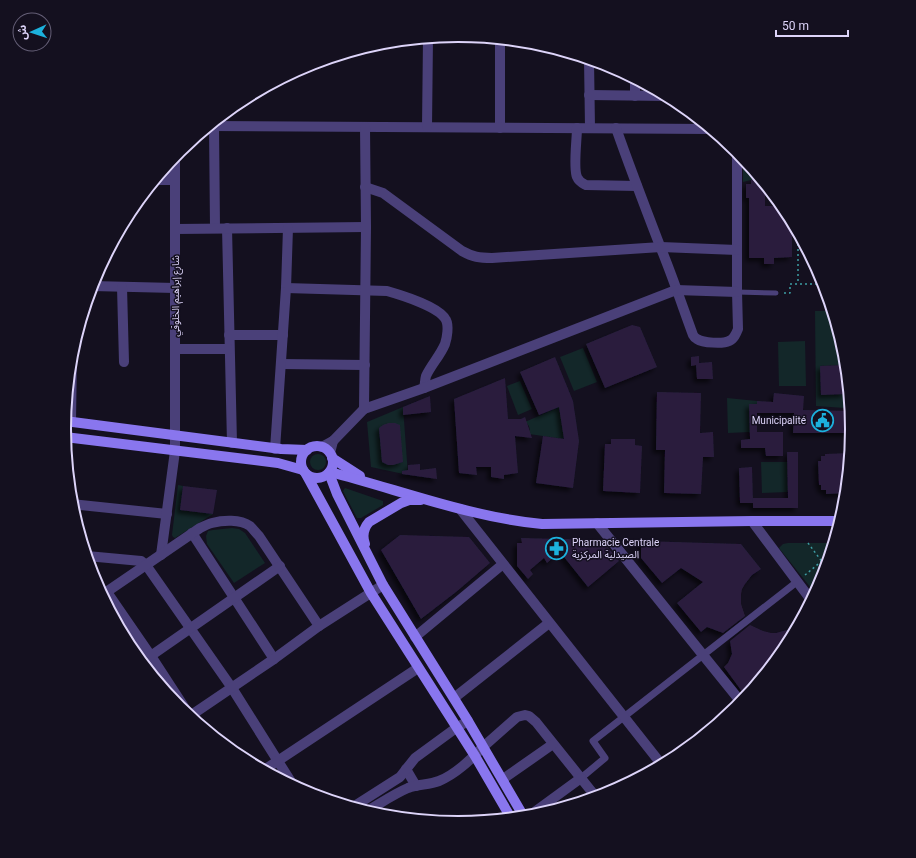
<svg xmlns="http://www.w3.org/2000/svg" width="916" height="858" font-family="Roboto,'Noto Sans Arabic',sans-serif">
<style>
.green{fill:#132729}
.building{fill:#291e3e;filter:url(#shadow)}
.lines{fill:none;stroke-linecap:round;stroke-linejoin:round}
.path{stroke:#3d9da4;stroke-width:1.5;stroke-dasharray:2 3;stroke-linecap:butt}
.service{stroke:#4a4079;stroke-width:5}
.pedestrian{stroke:#4a4079;stroke-width:7}
.minor{stroke:#4a4079;stroke-width:10}
.tertiary{stroke:#4a4079;stroke-width:10}
.secondary{stroke:#8976ee;stroke-width:10}
.labels{text-anchor:middle;dominant-baseline:central;stroke-width:3;stroke-linejoin:round;paint-order:stroke}
.street-label{font-size:10px;fill:#ddd4f9;stroke:#14101f}
.poi-label{font-size:10px;fill:#ddd4f9;stroke:#14101f;text-anchor:end}
.rim{fill:none;stroke:#ddd4f9;stroke-width:2}
</style>
<defs>
<filter id="shadow"><feDropShadow dx="-3.5" dy="3.5" stdDeviation="2" flood-color="#0009"/></filter>
</defs>
<rect width="100%" height="100%" fill="#14101f"/>
<g class="green">
<path d="M743,158L755,172V180H751L743,182Z"/>
<path d="M815,311H832L844,352L846,373H844V365L820,366L821,395L845,394L846,407L845,408L816,406Z"/>
<path d="M805,341L806,386H779L778,342Z"/>
<path d="M583,348L597,382L574,391L560,357Z"/>
<path d="M520,381L532,409L518,415L507,386Z"/>
<path d="M727,398L757,401V404L749,405L750,432L728,433Z"/>
<path d="M403,407L408,475L371,467L367,422Z"/>
<path d="M559,407L564,439L529,434C531,428 529,425 525,422Z"/>
<circle cx="318" cy="462" r="8"/>
<path d="M761,462H787L788,492L762,493Z"/>
<path d="M178,485L183,486L180,510L213,514L175,538L173,537L172,535Z"/>
<path d="M345,488L383,501V505L361,518H357L343,491Z"/>
<path d="M232,528L239,529L245,533L265,563L234,583L207,544L206,536L208,531L213,530Z"/>
<path d="M788,543H833L822,580L815,593L779,548L783,544Z"/>
</g>
<g class="building">
<path d="M751,180H761L765,185V206H783L786,210L792,222V257L774,258V264H764V258H749V198H746V184H751Z"/>
<path d="M632,325L640,327L657,367L605,388L586,344Z"/>
<path d="M699,356V363L712,362L713,379H697L696,365L691,366V357Z"/>
<path d="M555,357L573,401L579,441L573,488L536,483L543,436L564,439L559,407L539,415L520,372Z"/>
<path d="M844,365L845,394L821,395L820,366Z"/>
<path d="M505,378L508,419H521L525,417L532,438L515,436L518,473L504,475V479L491,477V467H476L477,475L459,473L454,399Z"/>
<path d="M657,392L701,393L700,433L713,432L714,457H703L701,494L664,493L665,450H656Z"/>
<path d="M774,393L804,396L803,410L850,411L852,433H793L794,413H757V432H783V456H766L765,448H741V440L750,439L749,404H757V401L773,402Z"/>
<path d="M430,396L431,412L403,415V407Z"/>
<path d="M389,423H395L400,425L403,462L393,465H388L382,462L379,428L383,425Z"/>
<path d="M611,439H635V445L642,446L640,493L603,491L605,444H611Z"/>
<path d="M787,452H798V508H753V498H788Z"/>
<path d="M850,453L846,493L826,494V490H821V485H819L818,461H821V456H825V454Z"/>
<path d="M420,464V470L436,468L437,479L402,474V471L408,470V465Z"/>
<path d="M752,467L753,503H740L739,468Z"/>
<path d="M183,486L217,490L213,514L180,510Z"/>
<path d="M400,535L469,537L490,563L456,592L421,619L381,550Z"/>
<path d="M521,538L599,540V544H605L619,561L588,587L560,552L547,563L544,558L530,570L533,574L528,579L517,566V543H522Z"/>
<path d="M641,541L741,544L761,569L752,575L745,584L742,589L741,594V604L745,616L723,633L707,627L701,632L677,603L703,582L681,568L662,583L641,558Z"/>
<path d="M799,623L785,648L746,697L724,667L728,663L732,654L730,641L750,625L763,631L771,633H776L787,630Z"/>
</g>
<g class="lines">
<g class="path">
<path d="M798,234V284"/>
<path d="M784,293H790V284H824"/>
<path d="M808,543L826,567"/>
<path d="M805,575L829,555"/>
</g>
<path class="service" d="M737,292L776,293"/>
<path class="pedestrian" d="M581,778L605,758L593,741L798,581"/>
<g class="minor">
<path d="M500,39V128"/>
<path d="M589,59L590,128"/>
<path d="M635,79V96"/>
<path d="M589,95L667,96"/>
<path d="M209,126L710,129"/>
<path d="M214,126L215,228"/>
<path d="M427,127L428,38"/>
<path d="M577,128C577,139 573,168 577,177C579,182 582,183 586,185L637,186"/>
<path d="M616,128C630,168 645,207 660,246C672,275 682,305 693,335C694,337 695,338 697,339C703,343 723,344 729,341C734,339 736,334 738,329L737,292V151"/>
<path d="M164,169L175,180"/>
<path d="M155,180H175"/>
<path d="M365,187L383,193L462,251C473,257 479,258 492,258L661,247L737,250"/>
<path d="M227,228L232,443"/>
<path d="M175,229L366,227"/>
<path d="M92,286L175,288"/>
<path d="M122,287L124,362"/>
<path d="M286,288L387,291C401,295 440,307 446,320C449,326 447,338 445,344C440,356 431,365 426,376C425,380 425,384 424,388"/>
<path d="M229,335H283"/>
<path d="M175,349H229"/>
<path d="M281,364L365,365"/>
<path d="M364,409L424,388L676,290L737,292"/>
<path d="M71,422L72,353"/>
<path d="M333,441L364,409L366,227L365,127"/>
<path d="M322,447L333,441L330,453"/>
<path d="M275,449L286,288L288,228"/>
<path d="M71,504L167,514"/>
<path d="M460,509L662,765"/>
<path d="M75,516L76,504"/>
<path d="M752,521L811,600"/>
<path d="M597,523L703,655L741,702"/>
<path d="M192,533L274,659"/>
<path d="M161,555L175,451V156"/>
<path d="M87,556L141,561L146,565L232,688L293,785"/>
<path d="M107,592L151,656L190,716"/>
<path d="M102,595L200,528C204,526 208,524 212,523C223,520 240,519 250,526C253,529 256,533 259,536L319,626"/>
<path d="M415,637L503,564"/>
<path d="M142,662L280,566"/>
<path d="M454,698L549,623"/>
<path d="M190,716L274,659L319,626L383,585"/>
<path d="M483,747L517,717L525,715L529,716L536,722L596,797"/>
<path d="M264,770L418,668"/>
<path d="M503,779L553,744"/>
<path d="M529,816L581,778"/>
</g>
<g class="tertiary">
<path d="M406,769L416,786"/>
<path d="M353,807L400,777L415,758L456,728L468,721"/>
<path d="M367,811C381,803 394,794 408,788C418,784 429,785 439,781C456,774 470,760 483,747"/>
</g>
<g class="secondary">
<path d="M65,421L281,449L307,450"/>
<path d="M65,437L278,463L303,470"/>
<circle cx="317" cy="462" r="16"/>
<path d="M332,458L360,476"/>
<path d="M330,472C400,490 469,517 542,524L752,521H840"/>
<path d="M329,473L337,494L383,585L468,721L524,817"/>
<path d="M306,474L371,593L475,756L511,818"/>
<path d="M365,544C362,536 363,529 369,522L401,503L409,500H421"/>
</g>
</g>
<defs>
<symbol id="civic-ring" viewBox="-11 -11 22 22"><circle r="9.5" fill="#14101f" stroke="#1cb1dd" stroke-width="1.5"/><path d="M-.6-6.5H3V-4.5H.6V-3L4-1V1h2V6H-6V1h2V-1L-.6-3ZM-1.2 2.5V6h2.4V2.5Z" fill="#1cb1dd"/></symbol>
<symbol id="pharmacy-ring" viewBox="-11 -11 22 22"><circle r="9.5" fill="#14101f" stroke="#1cb1dd" stroke-width="1.5"/><path d="M-2-6h4v4h4v4h-4v4h-4v-4h-4v-4h4Z" fill="#1cb1dd"/></symbol>
</defs>
<g fill-rule="evenodd">
<use href="#civic-ring" x="810" y="408" width="25" height="25"/>
<use href="#pharmacy-ring" x="544" y="536" width="25" height="25"/>
</g>
<g class="labels">
<g class="street-label">
<text transform="translate(175 296) rotate(-90)">شارع إبراهيم الخلوقي</text>
</g>
<g class="poi-label">
<text x="806" y="420">Municipalité</text>
<text x="572" y="542" text-anchor="start">Pharmacie Centrale<tspan x="572" dy="12">الصيدلية المركزية</tspan></text>
</g>
</g>
<path d="M0 0H916V858H0ZM71 429a387 387 0 1 1 774 0a387 387 0 1 1-774 0Z" fill="#14101f" fill-rule="evenodd"/>
<path class="rim" d="M71 429a387 387 0 1 1 774 0a387 387 0 1 1-774 0Z"/>
<g transform="translate(32 32) rotate(267)"><circle r="19" fill="#14101f" stroke="#645e76"/>
<path d="M0-3L7 15L0 10L-7 15Z" fill="#1cb1dd"/>
<text y="-6" font-size="11" font-weight="bold" text-anchor="middle" fill="#ddd4f9">ش</text>
</g>
<path d="M776 30v6h72v-6" fill="none" stroke="#ddd4f9" stroke-width="2"/>
<text x="782" y="30" font-size="12" fill="#ddd4f9" stroke="#14101f" stroke-width="3" paint-order="stroke">50 m</text>
</svg>
